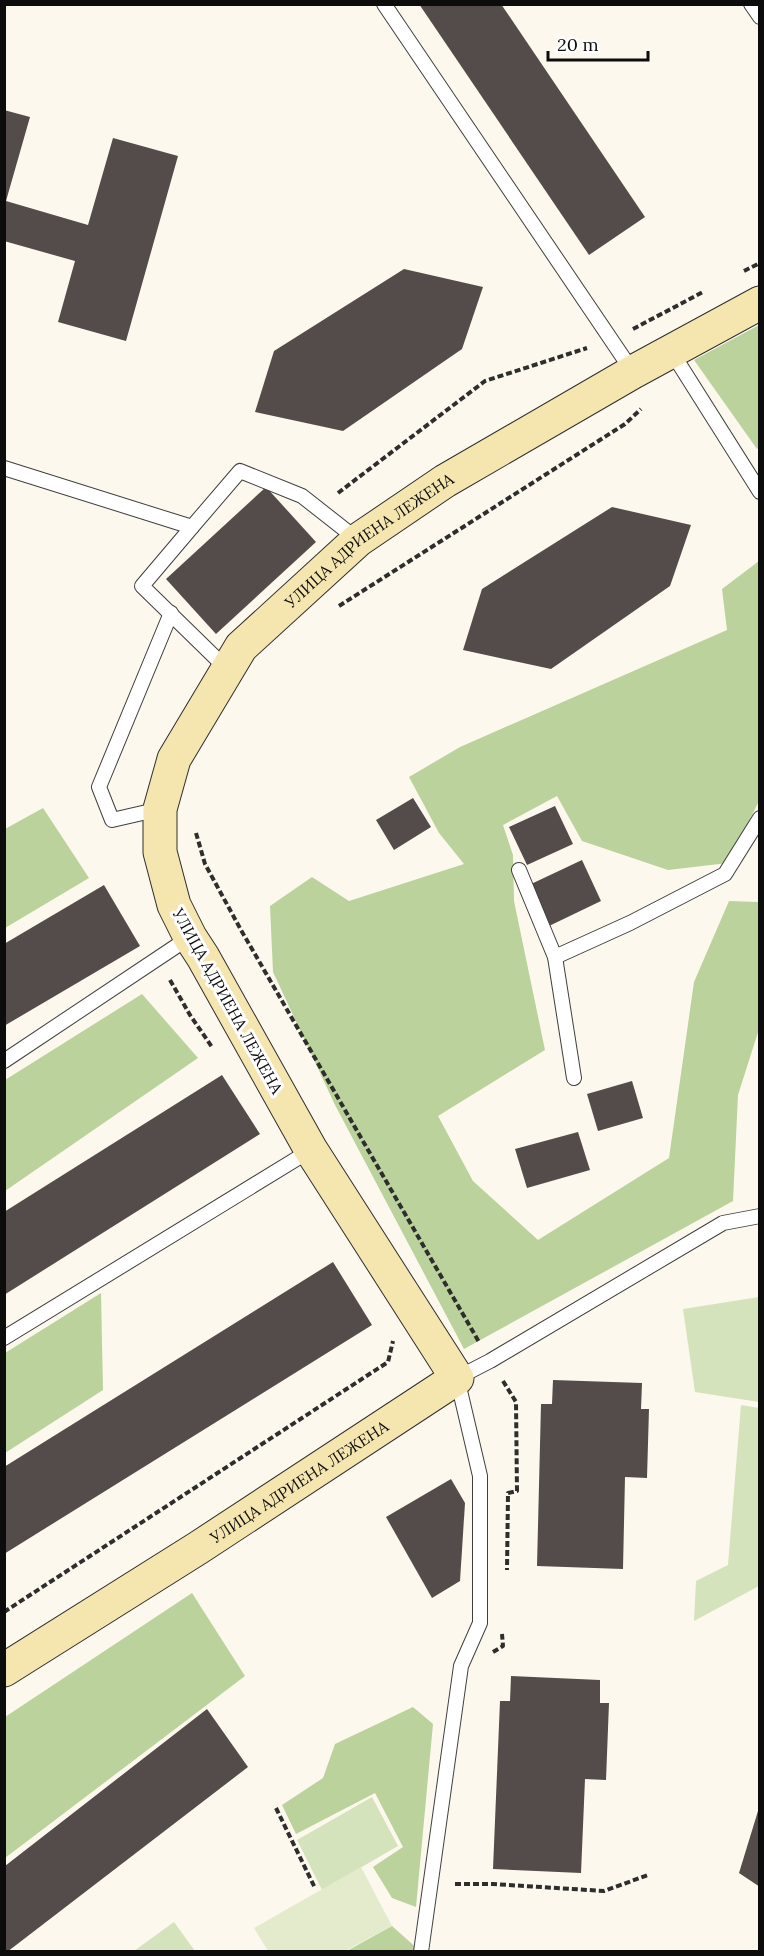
<svg xmlns="http://www.w3.org/2000/svg" width="764" height="1956" font-family="Lora,serif">
<style>
.green{fill:#d4e3bb}
.forest{fill:#bbd29c}
.pitch{fill:#e4ebcc}
.building{fill:#534c4a}
.lines{fill:none;stroke-linecap:round;stroke-linejoin:round}
.lane-casing{stroke:#3f3f3f;stroke-width:16}
.secondary-casing{stroke:#2e2e2e;stroke-width:35}
.path{stroke:#2e2e2e;stroke-width:4;stroke-dasharray:6 3;stroke-linecap:butt}
.lane{stroke:#fff;stroke-width:14}
.secondary{stroke:#f5e6b0;stroke-width:33}
.labels{text-anchor:middle;dominant-baseline:central;stroke-width:6;stroke-linejoin:round;paint-order:stroke}
.street-label{font-size:16px;fill:#0c0c0c;stroke:#fff}
</style>
<rect width="100%" height="100%" fill="#fdf8ed"/>
<g class="green">
<path d="M759,1297V1402L695,1392L683,1309Z"/>
<path d="M741,1405L759,1408V1586L694,1621L696,1581L728,1565Z"/>
<path d="M372,1797L398,1846L322,1890L297,1840Z"/>
<path d="M174,1922L195,1951H134Z"/>
</g>
<g class="forest">
<path d="M759,325L760,447L757,449L694,360Z"/>
<path d="M759,561V801L728,863L668,870L582,841L557,796L503,825L513,855L514,901L545,1050L438,1116L473,1181L538,1240L669,1158L694,982L729,901L759,902V1029L738,1095L733,1201L464,1349L335,1105L273,972L270,906L312,877L349,901L464,864L439,833L409,777L460,747L727,630L722,589Z"/>
<path d="M43,808L89,878L5,928V829Z"/>
<path d="M142,994L198,1058L5,1191V1080Z"/>
<path d="M101,1293L103,1390L5,1453V1353Z"/>
<path d="M192,1593L245,1676L5,1858V1717Z"/>
<path d="M413,1707L433,1724L416,1907L392,1898L373,1867L403,1847L375,1793L296,1834L282,1805L323,1778L335,1744Z"/>
<path d="M392,1926L420,1951L345,1952Z"/>
</g>
<path class="pitch" d="M361,1867L392,1926L345,1951H268L254,1928Z"/>
<g class="building">
<path d="M419,4H501L645,217L589,255Z"/>
<path d="M4,110L30,117L6,201L88,225L113,138L178,156L126,341L58,322L75,261L4,241Z"/>
<path d="M404,269L483,287L462,349L343,431L255,412L274,351Z"/>
<path d="M266,487L316,542L216,634L166,579Z"/>
<path d="M612,507L691,525L670,586L551,669L463,650L482,589Z"/>
<path d="M413,798L431,827L394,850L376,820Z"/>
<path d="M555,806L573,844L527,865L509,827Z"/>
<path d="M582,860L601,901L549,926L529,885Z"/>
<path d="M104,885L140,946L4,1026V944Z"/>
<path d="M222,1075L260,1134L4,1295V1212Z"/>
<path d="M632,1081L643,1118L598,1131L587,1094Z"/>
<path d="M578,1132L590,1170L527,1188L515,1149Z"/>
<path d="M333,1262L372,1325L4,1554V1467Z"/>
<path d="M553,1380L642,1383L641,1409H649L647,1478L625,1477L623,1569L537,1566L541,1404H552Z"/>
<path d="M451,1479L465,1503L460,1581L432,1598L386,1517Z"/>
<path d="M511,1676L600,1680V1703H609L606,1780L585,1779L581,1873L493,1869L500,1701H510Z"/>
<path d="M207,1709L248,1767L7,1952H5V1866Z"/>
<path d="M758,1811L760,1812V1887L739,1873Z"/>
</g>
<g class="lines">
<defs>
<g id="lane">
<path d="M384,4L633,372"/>
<path d="M751,4L760,17"/>
<path d="M671,351L760,492"/>
<path d="M4,468L192,527L240,471L302,496L358,540"/>
<path d="M192,527L142,586L227,669"/>
<path d="M160,809L112,820L99,787L171,613"/>
<path d="M519,870L555,957L574,1078"/>
<path d="M555,957L630,923L725,874L760,818"/>
<path d="M4,1061L190,937"/>
<path d="M4,1338L311,1150"/>
<path d="M421,1952L461,1666L480,1623V1476L457,1378L490,1361L723,1223L760,1216"/>
</g>
<g id="secondary">
<path id="s1" d="M4,1670L198,1548L457,1378L311,1150L203,957L190,937L174,905L160,852V809L174,759L241,647L358,540L445,481L633,372L760,303"/>
</g>
</defs>
<use href="#lane" class="lane-casing"/>
<use href="#secondary" class="secondary-casing"/>
<g class="path">
<path d="M744,271L760,263"/>
<path d="M633,329L703,292"/>
<path d="M338,493L485,381L587,348"/>
<path d="M339,606L625,424L641,409"/>
<path d="M196,833L205,864L241,930L479,1342"/>
<path d="M170,980L190,1015L212,1047"/>
<path d="M503,1381L516,1402L517,1491L508,1493L507,1570"/>
<path d="M4,1612L388,1362L393,1341"/>
<path d="M493,1652L503,1646L502,1634"/>
<path d="M276,1808L315,1888"/>
<path d="M455,1884H493L604,1891L648,1875"/>
</g>
<use href="#lane" class="lane"/>
<use href="#secondary" class="secondary"/>
</g>
<g class="labels">
<g class="street-label">
<text stroke="none"><textPath href="#s1" startOffset="1538">УЛИЦА АДРИЕНА ЛЕЖЕНА</textPath></text>
<text transform="translate(228 1001) rotate(61)">УЛИЦА АДРИЕНА ЛЕЖЕНА</text>
<text stroke="none"><textPath href="#s1" startOffset="350">УЛИЦА АДРИЕНА ЛЕЖЕНА</textPath></text>
</g>
</g>
<rect width="764" height="1956" fill="none" stroke="#0c0c0c" stroke-width="12"/>
<path d="M548 51v9h100v-9" fill="none" stroke="#0c0c0c" stroke-width="3"/>
<text x="557" y="51" font-size="18" fill="#0c0c0c" stroke="#ffffff" stroke-width="4.5" paint-order="stroke">20 m</text>
</svg>
